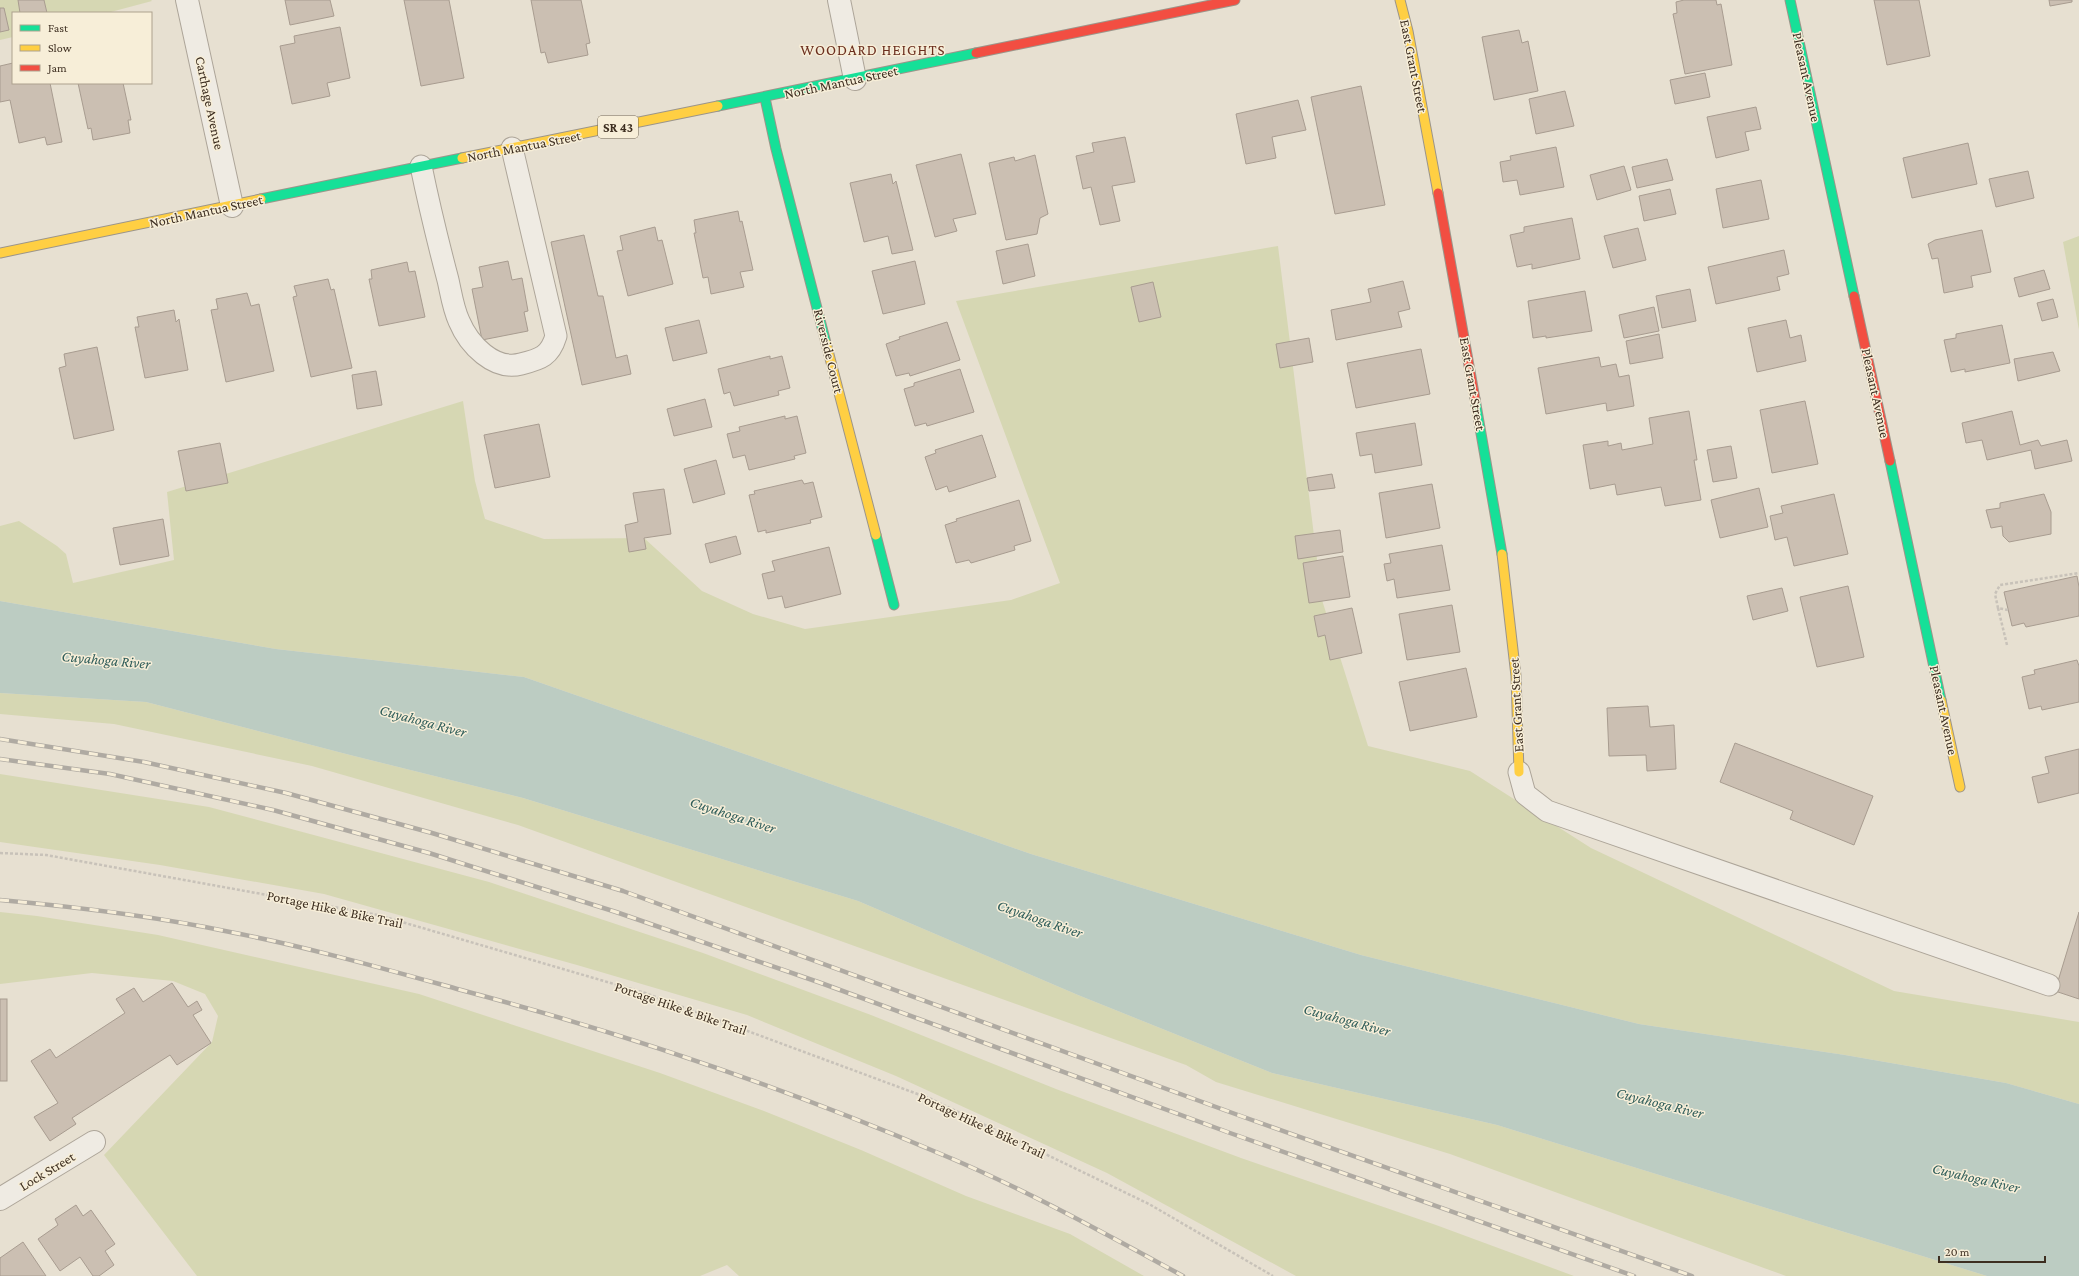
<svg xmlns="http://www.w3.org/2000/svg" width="2079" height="1276" font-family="'Crimson Pro',serif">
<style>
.green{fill:#d6d7b3}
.water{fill:#bcccc2}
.building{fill:#cbbfb2;stroke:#a89c90}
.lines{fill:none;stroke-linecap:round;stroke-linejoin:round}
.lane-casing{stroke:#ada599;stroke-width:23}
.street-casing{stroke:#ada599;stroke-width:24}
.fast-casing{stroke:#9c958a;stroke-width:11}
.slow-casing{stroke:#9c958a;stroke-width:11}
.jam-casing{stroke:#9c958a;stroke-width:11}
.path{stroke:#c8c2b9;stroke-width:2.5;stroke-dasharray:3 2;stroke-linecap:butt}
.lane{stroke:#efebe3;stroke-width:21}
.street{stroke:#efebe3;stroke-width:22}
.fast{stroke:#16e098;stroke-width:9}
.slow{stroke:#ffcf43;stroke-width:9}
.jam{stroke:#f24e42;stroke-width:9}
.rail-casing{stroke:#afaaa2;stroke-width:4.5}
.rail{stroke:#f7eed8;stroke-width:3;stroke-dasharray:9;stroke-linecap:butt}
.labels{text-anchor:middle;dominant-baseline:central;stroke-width:3;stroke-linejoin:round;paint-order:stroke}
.shield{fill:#f7eed8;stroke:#756857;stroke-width:1}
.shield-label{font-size:13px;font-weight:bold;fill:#3d2e20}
.street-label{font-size:14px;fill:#3d2e20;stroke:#f7eed8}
.neighbourhood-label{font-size:15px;letter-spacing:1px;fill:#6b2e1e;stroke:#f7eed8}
.water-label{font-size:15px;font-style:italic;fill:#2f5d5a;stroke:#f7eed8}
</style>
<rect width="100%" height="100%" fill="#e7e0d1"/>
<g class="green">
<path d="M0,0H151L152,1L107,13H13V37L0,40Z"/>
<path d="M2079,236V330L2063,242Z"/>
<path d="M1278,246L1322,600L1368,746L1470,771L1591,848L1894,991L2079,1022V1104L2006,1083L1845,1055L1639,1024L1361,955L1031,854L524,677L276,649L0,601V526L19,521L57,546L66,554L73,583L174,560L167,492L463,401L475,481L485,519L544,539L644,538L702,591L753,614L805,629L1011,600L1060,583L956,301Z"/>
<path d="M0,693L146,702L350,755L523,798L858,901L1078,995L1272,1073L1497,1125L1987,1276H1786L1450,1154L1216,1082L1186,1065L518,825L312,766L114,724L0,714Z"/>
<path d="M0,774L209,807L489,882L703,953L871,1015L1056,1089L1241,1158L1436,1225L1574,1276H1296L1107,1173L896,1076L747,1015L577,965L324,894L160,865L0,842Z"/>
<path d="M0,912L37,916L158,935L419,994L660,1073L764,1111L861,1150L966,1196L1070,1234L1144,1276H739L727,1265L700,1276H197L104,1155L212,1042L218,1016L205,994L173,981L92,973L0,984Z"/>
</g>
<path class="water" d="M0,601L276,649L524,677L1031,854L1361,955L1639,1024L1845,1055L2006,1083L2079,1104V1276H1987L1497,1125L1272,1073L1078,995L858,901L523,798L350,755L146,702L0,693Z"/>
<g class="building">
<path d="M18,0H44L47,13H20Z"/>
<path d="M285,0H330L334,16L290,25Z"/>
<path d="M404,0H449L464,78L421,86Z"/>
<path d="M531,0H581L590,43L586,44L588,55L548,63L545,52L541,53Z"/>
<path d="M1684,0H1716L1717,5L1721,4L1732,65L1685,74L1673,14L1677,13L1676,2Z"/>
<path d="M1874,0H1919L1930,56L1887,65Z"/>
<path d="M2049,0H2072V2L2050,6Z"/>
<path d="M0,8H4L9,30L0,32Z"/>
<path d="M340,27L350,78L327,83L330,96L292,104L280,46L295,43L294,36Z"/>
<path d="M1519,30L1522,43L1528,41L1538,91L1494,100L1482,37Z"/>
<path d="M13,63V83H50L62,142L47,145L45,137L19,143L10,100L0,102V66Z"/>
<path d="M1705,73L1710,97L1675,104L1670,80Z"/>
<path d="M78,83H123L131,120H128L130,133L93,140L91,128L88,129Z"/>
<path d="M1361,86L1385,205L1335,214L1311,97Z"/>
<path d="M1565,91L1574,126L1536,134L1529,99Z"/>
<path d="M1298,100L1306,130L1272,137L1276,158L1246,164L1236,114Z"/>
<path d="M1756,107L1761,129L1745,132L1749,150L1716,158L1707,117Z"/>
<path d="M1125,137L1135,182L1112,186L1120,221L1100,225L1091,187L1083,189L1076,156L1094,152L1092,143Z"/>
<path d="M1968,143L1977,184L1912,198L1903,158Z"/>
<path d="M1556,147L1564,187L1520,195L1517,180L1503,182L1500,162L1511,160L1510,156Z"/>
<path d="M961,154L976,214L953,219L957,231L935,237L916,165Z"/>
<path d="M1035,155L1048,214L1040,218L1037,234L1006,240L989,163L1014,157L1015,161Z"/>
<path d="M1667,159L1673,180L1637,188L1632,167Z"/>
<path d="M1624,166L1631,190L1597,200L1590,175Z"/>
<path d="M2028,171L2034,198L1996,207L1989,179Z"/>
<path d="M891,174L893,184L896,181L913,250L892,254L888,236L864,242L850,183Z"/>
<path d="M1761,180L1769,219L1723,228L1716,189Z"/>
<path d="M1670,189L1676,214L1644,221L1639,196Z"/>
<path d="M738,211L740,222L742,221L753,270L740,272L744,287L711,294L708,277L703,278L694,233H696L694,220Z"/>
<path d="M1572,218L1580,259L1532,269V264L1517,267L1510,235L1524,232V227Z"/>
<path d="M655,227L658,241L662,240L673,284L628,296L617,251L623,250L620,236Z"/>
<path d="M1638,228L1646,260L1613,268L1604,236Z"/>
<path d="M1982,230L1991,272L1971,276L1973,287L1944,293L1938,258L1932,259L1928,244L1935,240Z"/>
<path d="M584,235L598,296H603L616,358L627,355L631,374L582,385L551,242Z"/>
<path d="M1028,244L1035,276L1003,284L996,251Z"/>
<path d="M1784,250L1789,274L1777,277L1780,290L1716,304L1708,267Z"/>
<path d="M508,261L512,280L522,278L528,311L524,312L528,331L482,340L472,289L483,287L479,267Z"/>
<path d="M915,261L925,304L883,314L872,271Z"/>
<path d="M407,262L409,272L415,271L425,317L379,326L369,279H372L371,270Z"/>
<path d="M2044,270L2050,289L2019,297L2014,278Z"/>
<path d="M328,279L331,290L334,289L352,368L311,377L293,297L297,296L294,286Z"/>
<path d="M1403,281L1410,309L1398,312L1402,327L1336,340L1331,310L1371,302L1368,289Z"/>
<path d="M1153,282L1161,317L1139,322L1131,287Z"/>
<path d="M1690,289L1696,321L1662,328L1656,296Z"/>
<path d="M1585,291L1592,331L1546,338V336L1533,338L1528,301Z"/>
<path d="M247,293L251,306L259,304L274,371L226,382L211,310L218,309L216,299Z"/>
<path d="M2053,299L2058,317L2042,321L2037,303Z"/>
<path d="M1654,307L1659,331L1624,338L1619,315Z"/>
<path d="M174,310L176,322L179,319L188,370L145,378L135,327H139L137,317Z"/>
<path d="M699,320L707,353L673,361L665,328Z"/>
<path d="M1786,320L1790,338L1801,335L1806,361L1757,372L1748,328Z"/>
<path d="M947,322L960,360L910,376L909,373L896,376L886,344L900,339L899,337Z"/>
<path d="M2002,325L2010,363L1965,372V369L1951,372L1944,340L1956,338V334Z"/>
<path d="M1659,334L1663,358L1630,364L1626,341Z"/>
<path d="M1309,338L1313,362L1280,368L1276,344Z"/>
<path d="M97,347L114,430L74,439L59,368L66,366L64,354Z"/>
<path d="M1421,349L1430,394L1356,408L1347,363Z"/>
<path d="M2053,352L2060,371L2018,381L2014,359Z"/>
<path d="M770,356V359L782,356L790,388L778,391L779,395L734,406L730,392L724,394L718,369Z"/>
<path d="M1599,357L1601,367L1616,364L1619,377L1629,375L1634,406L1607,411L1606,403L1546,414L1538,368Z"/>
<path d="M960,369L974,412L927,426L926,423L915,426L904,389L914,386V383Z"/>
<path d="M376,371L382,405L357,409L352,375Z"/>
<path d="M705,399L712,427L674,436L667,409Z"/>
<path d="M1805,401L1818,464L1772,473L1760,410Z"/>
<path d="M1689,411L1697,460H1694L1701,500L1665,506L1661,487L1617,495L1615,484L1590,489L1583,445L1608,441V446L1621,443L1622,450L1653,444L1649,418Z"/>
<path d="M2012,411L2020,445L2038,440L2041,446L2067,440L2072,461L2035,469L2031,450L1987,460L1982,440L1966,443L1962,423Z"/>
<path d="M785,416V419L797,416L806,453L794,456L795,459L749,470L745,455L733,458L727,434L740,431L739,427Z"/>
<path d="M1415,423L1422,465L1375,473L1372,454L1360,456L1356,433Z"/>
<path d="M539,424L550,477L495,488L484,435Z"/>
<path d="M982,435L996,477L949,492L947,486L936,490L925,457L936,453L935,450Z"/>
<path d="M220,443L228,483L186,491L178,451Z"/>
<path d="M1731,446L1737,478L1713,482L1707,450Z"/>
<path d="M716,460L725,494L693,503L684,469Z"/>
<path d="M1332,474L1335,488L1309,491L1307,478Z"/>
<path d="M802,480L804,484L813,482L822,517L810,520L811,523L766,533V530L758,532L749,495L755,494L754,491Z"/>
<path d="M1432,484L1440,528L1386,538L1379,493Z"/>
<path d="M1759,488L1768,527L1720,538L1711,500Z"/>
<path d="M664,489L671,534L644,538L646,549L629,552L625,525L638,522L633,493Z"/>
<path d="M1834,494L1848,554L1794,566L1787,537L1775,540L1770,516L1783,513L1781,506Z"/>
<path d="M2044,494L2051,512V534L2009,542L2003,536L2002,526L1991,528L1986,510L2000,508V503Z"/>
<path d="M1019,500L1031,541L1014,546L1015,550L971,563L969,560L956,563L945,525L957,521L956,519Z"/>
<path d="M163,519L169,556L120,565L113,528Z"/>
<path d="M1340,530L1343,552L1298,559L1295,536Z"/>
<path d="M736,536L741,554L710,563L705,544Z"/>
<path d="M1442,545L1450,590L1397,598L1394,579L1387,581L1384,564L1391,563L1389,554Z"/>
<path d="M829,547L841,594L785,608L782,596L768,599L762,574L775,571L772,561Z"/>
<path d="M1343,556L1350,597L1309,603L1303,563Z"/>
<path d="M2077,576L2079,587V616L2026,627L2024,623L2012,626L2004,592Z"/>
<path d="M1848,586L1864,657L1817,667L1800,597Z"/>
<path d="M1782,588L1788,611L1753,620L1747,596Z"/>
<path d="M1452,605L1460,652L1407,660L1399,614Z"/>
<path d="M1352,608L1362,653L1330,660L1325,635L1318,637L1314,616Z"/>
<path d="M2077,660L2079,666V702L2042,710L2041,706L2029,709L2022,677L2035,674L2034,670Z"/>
<path d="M1466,668L1477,717L1410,731L1399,682Z"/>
<path d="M1648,706L1650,727L1674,725L1676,769L1647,771L1646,755L1609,756L1607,708Z"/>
<path d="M1735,743L1873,796L1854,845L1790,819L1793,811L1720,782Z"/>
<path d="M2079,749V793L2038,803L2032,777L2049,773L2045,757Z"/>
<path d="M2079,912V999L2055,991Z"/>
<path d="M172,983L188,1007L197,1001L202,1010L193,1015L211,1043L177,1065L170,1055L72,1118L76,1124L50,1141L34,1117L58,1103L31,1061L50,1049L56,1058L125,1013L116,999L134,988L143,1002Z"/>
<rect x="0" y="999" width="7" height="82"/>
<path d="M76,1205L83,1216L91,1210L115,1244L105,1251L114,1265L99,1276H93L80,1257L60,1271L38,1239L58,1225L55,1219Z"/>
<path d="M23,1242L46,1276H0V1258Z"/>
</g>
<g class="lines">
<defs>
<g id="lane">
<path d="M421,166C429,205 438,242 448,280C451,293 453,308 459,321C469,345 494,371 521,364C541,359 550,356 556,336L512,148"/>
<path d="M1519,772L1525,794L1547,811L2049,985"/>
</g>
<g id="street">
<path d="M187,0L232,206"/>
<path d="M839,0L855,79"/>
<path d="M0,1199L94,1142"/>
</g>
<g id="fast">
<path d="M1790,0L1854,296"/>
<path d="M765,98L776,149L826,343"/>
<path d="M718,106L976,53"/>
<path d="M261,199L462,158"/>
<path d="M1475,399L1502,554"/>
<path d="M1890,461L1941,700"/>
<path d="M876,535L894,605"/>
</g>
<g id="slow">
<path d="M1400,0L1408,31L1438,193"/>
<path d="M462,158L718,106"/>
<path d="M0,253L261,199"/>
<path d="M826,343L876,535"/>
<path d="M1502,554L1516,676L1519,772"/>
<path d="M1941,700L1960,787"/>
</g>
<g id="jam">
<path d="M976,53L1235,0"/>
<path d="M1438,193L1475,399"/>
<path d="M1854,296L1890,461"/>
</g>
</defs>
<use href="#lane" class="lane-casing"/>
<use href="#street" class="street-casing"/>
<use href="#fast" class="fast-casing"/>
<use href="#slow" class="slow-casing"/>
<use href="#jam" class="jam-casing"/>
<g class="path">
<path d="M1998,608L2007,645"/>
<path d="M2008,610L1998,608L1995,594L2000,585L2079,573"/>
<path d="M0,853L46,855L378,915L645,993L931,1099L1149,1204L1273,1276"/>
</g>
<use href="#lane" class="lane"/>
<use href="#street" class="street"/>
<use href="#fast" class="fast"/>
<use href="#slow" class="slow"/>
<use href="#jam" class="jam"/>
<defs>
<g id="rail">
<path d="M0,739L144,762L286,793L432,833L623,891L1238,1115L1692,1276"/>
<path d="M0,759L110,774L273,810L429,853L616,912L821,983L1230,1133L1634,1276"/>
<path d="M0,900C77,907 154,916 230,932C308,947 385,969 461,990C623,1033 782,1087 936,1152C1021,1187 1102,1232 1183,1276"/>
</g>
</defs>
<use href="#rail" class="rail-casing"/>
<use href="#rail" class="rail"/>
</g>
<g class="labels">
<rect class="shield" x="598" y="116" width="40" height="22" rx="3"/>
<g class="shield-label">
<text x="618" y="127">SR 43</text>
</g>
<g class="street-label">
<text transform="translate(1414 66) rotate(79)">East Grant Street</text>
<text transform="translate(1807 77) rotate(78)">Pleasant Avenue</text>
<text transform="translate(841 82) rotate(-12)">North Mantua Street</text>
<text transform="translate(210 103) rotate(78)">Carthage Avenue</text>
<text transform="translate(524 146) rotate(-11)">North Mantua Street</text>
<text transform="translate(206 211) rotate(-12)">North Mantua Street</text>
<text transform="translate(829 351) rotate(76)">Riverside Court</text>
<text transform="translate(1473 384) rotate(80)">East Grant Street</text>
<text transform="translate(1876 393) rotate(78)">Pleasant Avenue</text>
<text transform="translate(1516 705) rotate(-93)">East Grant Street</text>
<text transform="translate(1944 710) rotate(78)">Pleasant Avenue</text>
<text transform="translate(335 909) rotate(12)">Portage Hike &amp; Bike Trail</text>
<text transform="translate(681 1008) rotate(19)">Portage Hike &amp; Bike Trail</text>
<text transform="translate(982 1125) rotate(25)">Portage Hike &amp; Bike Trail</text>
<text transform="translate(47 1171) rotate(-31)">Lock Street</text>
</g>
<g class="neighbourhood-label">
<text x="873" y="50">WOODARD HEIGHTS</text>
</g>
<g class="water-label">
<text transform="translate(106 660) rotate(5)">Cuyahoga River</text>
<text transform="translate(423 721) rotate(15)">Cuyahoga River</text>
<text transform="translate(733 815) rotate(18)">Cuyahoga River</text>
<text transform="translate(1040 919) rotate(19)">Cuyahoga River</text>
<text transform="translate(1347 1020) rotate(15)">Cuyahoga River</text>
<text transform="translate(1660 1103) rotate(14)">Cuyahoga River</text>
<text transform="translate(1976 1178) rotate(13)">Cuyahoga River</text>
</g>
</g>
<rect x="12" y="12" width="140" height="72" fill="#f7eed8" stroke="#ada18e"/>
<rect x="20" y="25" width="20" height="6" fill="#16e098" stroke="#ada18e"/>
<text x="48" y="32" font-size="12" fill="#3d2e20">Fast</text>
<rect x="20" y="45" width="20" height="6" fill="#ffcf43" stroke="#ada18e"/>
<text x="48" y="52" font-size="12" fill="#3d2e20">Slow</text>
<rect x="20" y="65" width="20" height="6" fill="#f24e42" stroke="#ada18e"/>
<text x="48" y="72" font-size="12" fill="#3d2e20">Jam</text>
<path d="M1939 1256v6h106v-6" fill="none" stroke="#3d2e20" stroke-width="2"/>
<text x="1945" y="1256" font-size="12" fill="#3d2e20" stroke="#f7eed8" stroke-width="3" paint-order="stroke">20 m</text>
</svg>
